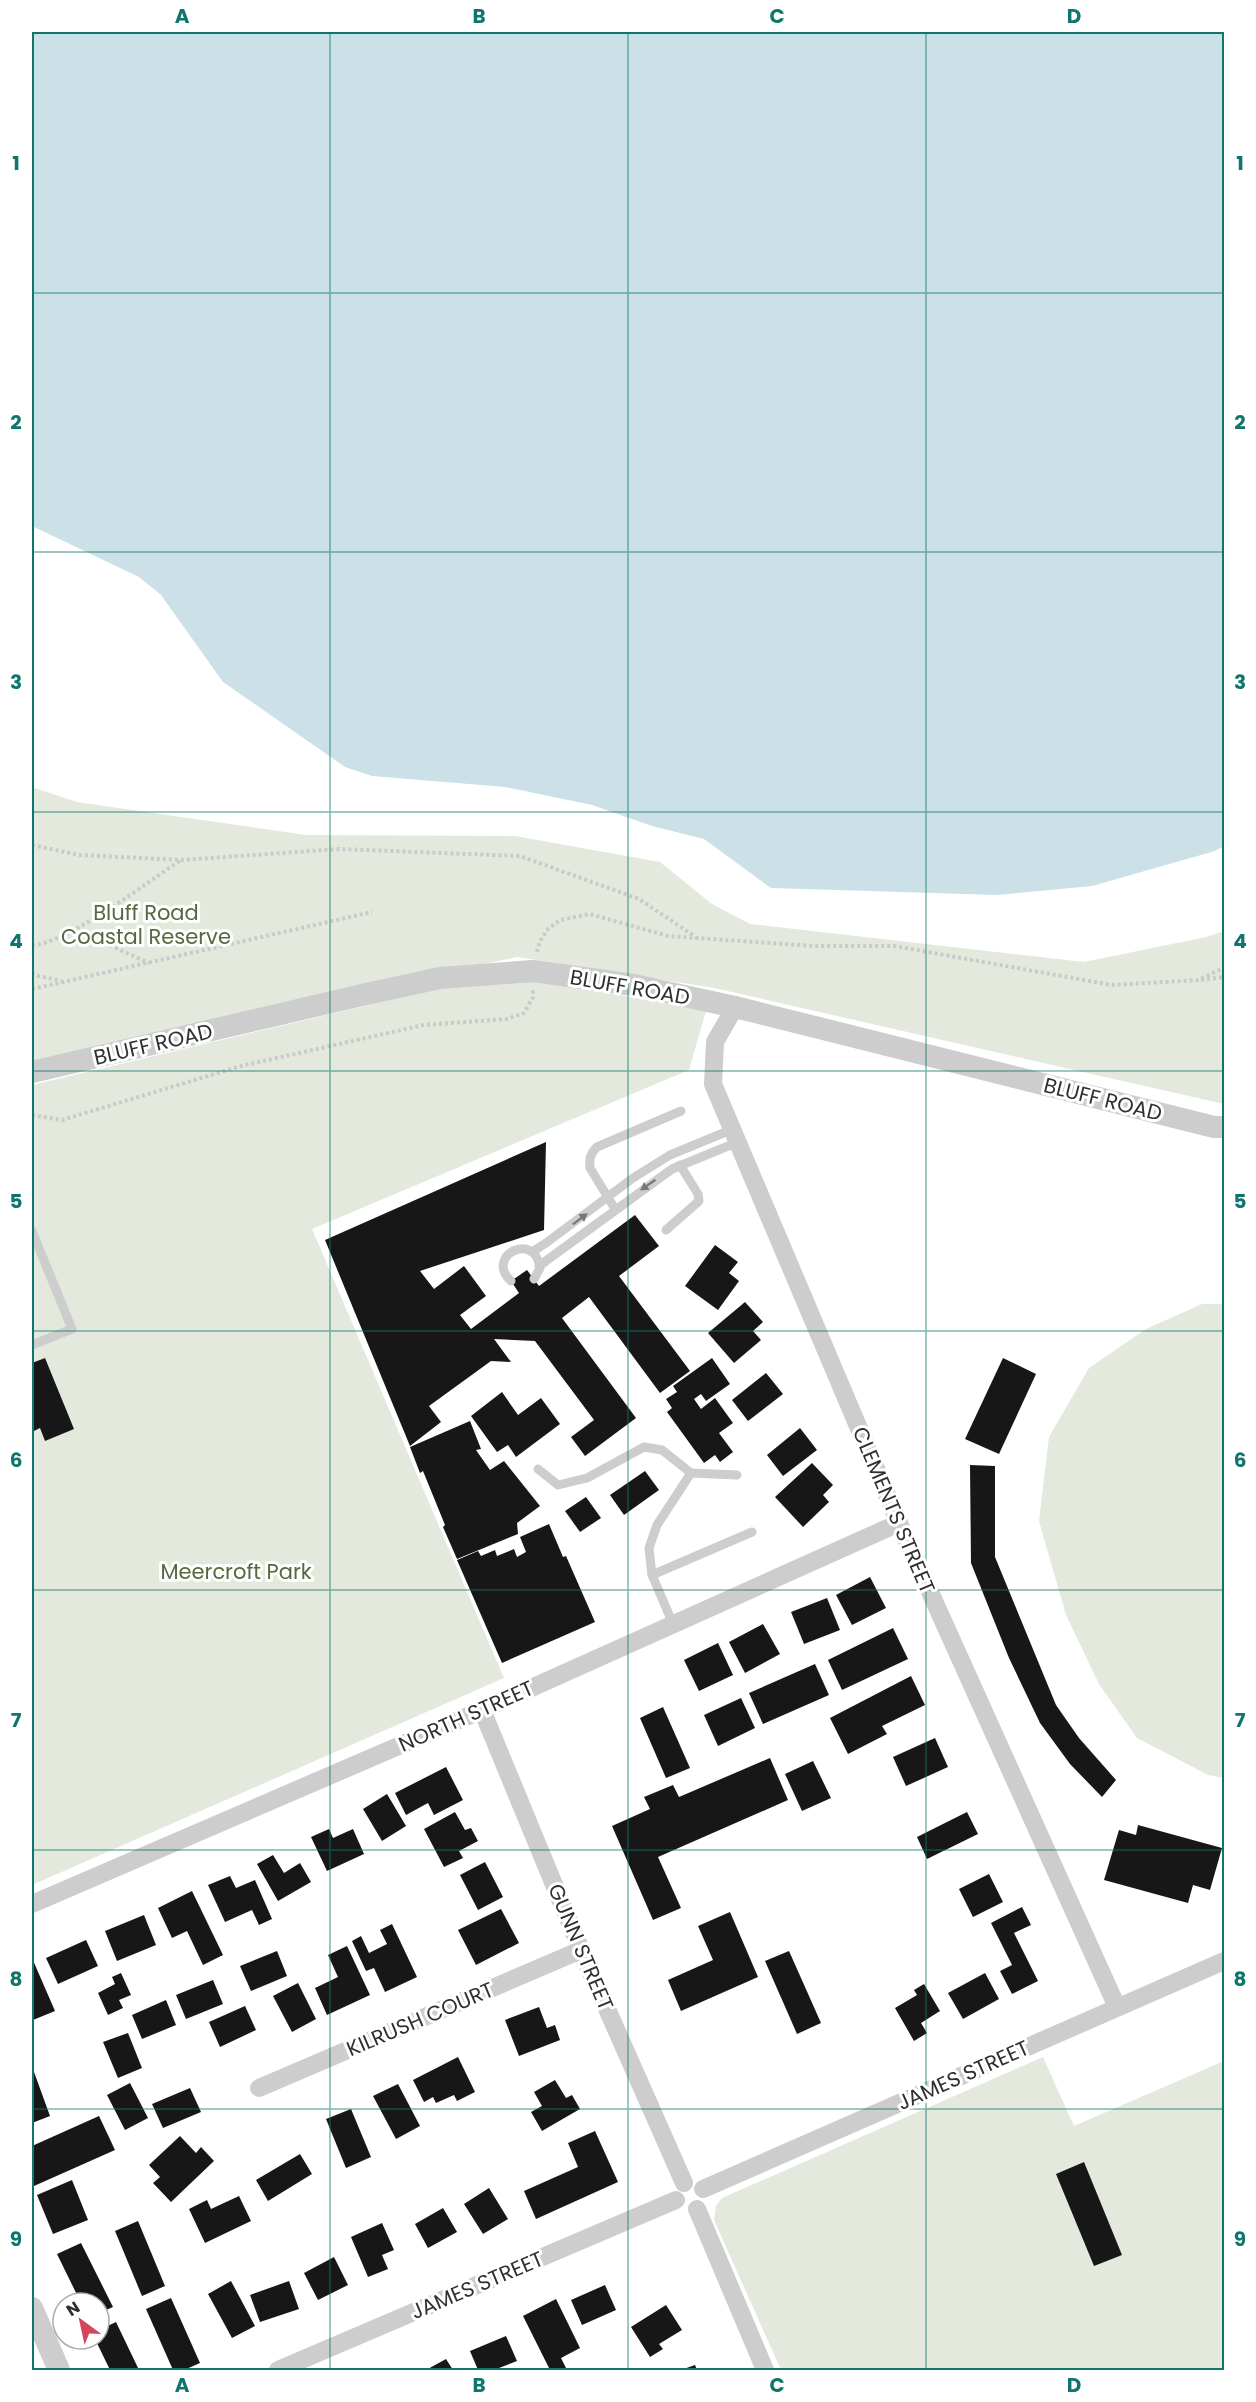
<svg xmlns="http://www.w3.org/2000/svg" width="1256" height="2402" font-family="Poppins,sans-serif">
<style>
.green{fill:#e4e9dd}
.water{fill:#cbe0e7}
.building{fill:#171717}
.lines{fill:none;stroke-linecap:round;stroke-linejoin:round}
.path{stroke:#cacaca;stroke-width:4;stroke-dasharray:3 3;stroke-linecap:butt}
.service{stroke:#cdcdcd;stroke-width:9}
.minor{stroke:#cdcdcd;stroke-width:18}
.tertiary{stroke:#cdcdcd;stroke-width:22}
.oneway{fill:#777}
.grid{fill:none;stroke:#0f766e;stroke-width:1.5;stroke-opacity:0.55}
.labels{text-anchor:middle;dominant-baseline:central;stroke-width:6;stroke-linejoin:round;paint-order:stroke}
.park-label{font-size:21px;fill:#586841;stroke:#fff}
.street-label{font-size:21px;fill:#303030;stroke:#fff}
.neatline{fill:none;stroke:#0f766e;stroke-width:2}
.grid-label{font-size:20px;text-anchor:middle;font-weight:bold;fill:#0f766e}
</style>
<rect width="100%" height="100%" fill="#fff"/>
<g class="green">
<path d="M32,787L77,802L306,835L515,836L660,862L712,904L750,924L1084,962L1206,937L1224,931V1104L714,988L517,957L32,1062Z"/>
<path d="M504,973L706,1011L689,1070L312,1229L504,1678L32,1885V1085Z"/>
<path d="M1202,1304H1224V1778L1208,1775L1137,1738L1099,1684L1066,1615L1039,1521L1049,1437L1089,1368L1146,1329Z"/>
<path d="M1043,2057L1074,2126L1224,2061V2370H781L714,2220L716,2206L722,2198Z"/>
</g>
<path class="water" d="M32,32H1224V846L1215,851L1092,886L998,895L771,888L704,839L652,826L592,805L505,787L372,776L345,767L223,682L161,595L139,577L32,526Z"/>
<g class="building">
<path d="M546,1142L544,1230L420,1271L434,1289L464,1266L486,1296L460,1315L471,1329L519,1293L511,1281L527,1270L539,1286L635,1215L659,1246L619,1276L690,1371L660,1393L589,1297L562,1318L636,1418L585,1456L571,1437L594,1420L535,1341L494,1339L511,1362L491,1361L429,1406L441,1422L410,1446L325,1240Z"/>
<path d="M715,1245L738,1262L729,1273L739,1281L718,1310L685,1286Z"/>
<path d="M745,1302L763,1322L753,1331L761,1340L734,1363L708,1333Z"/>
<path d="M45,1358L74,1429L45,1441L40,1428L32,1432V1363Z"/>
<path d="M712,1358L730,1384L706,1401L701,1394L694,1399L701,1409L715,1398L733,1423L719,1433L733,1452L720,1462L715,1455L704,1463L667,1412L672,1408L666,1399L677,1392L673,1386Z"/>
<path d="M1003,1358L1036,1374L999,1454L965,1439Z"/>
<path d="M766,1373L783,1394L748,1421L732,1400Z"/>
<path d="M502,1392L518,1415L541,1398L560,1424L516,1457L508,1445L497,1452L471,1416Z"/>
<path d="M470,1421L481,1449L476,1450L490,1470L504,1461L540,1506L517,1523L518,1534L457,1559L443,1527L445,1525L423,1471L420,1473L410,1447Z"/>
<path d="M800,1428L817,1450L783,1476L767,1455Z"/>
<path d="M812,1463L833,1485L823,1495L829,1502L803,1527L775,1497Z"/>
<path d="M970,1465L995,1466V1557L1056,1705L1079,1738L1116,1780L1102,1797L1070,1764L1040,1723L1009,1658L971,1563Z"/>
<path d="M645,1471L659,1490L624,1515L610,1495Z"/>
<path d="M586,1497L601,1518L580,1532L565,1511Z"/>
<path d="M549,1524L563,1557L566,1556L595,1622L502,1663L457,1560L478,1551L481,1556L495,1550L497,1556L514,1549L517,1557L526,1552L520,1537Z"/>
<path d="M870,1577L886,1608L852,1625L836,1595Z"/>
<path d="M827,1598L840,1630L804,1644L791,1612Z"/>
<path d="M763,1624L780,1654L745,1673L729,1642Z"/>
<path d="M893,1628L908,1659L842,1690L828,1660Z"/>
<path d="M718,1643L733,1675L699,1691L684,1660Z"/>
<path d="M815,1664L829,1695L763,1724L749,1693Z"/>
<path d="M911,1676L925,1705L882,1726L887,1734L848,1754L830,1718Z"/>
<path d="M741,1698L755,1728L718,1746L704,1715Z"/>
<path d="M663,1707L690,1768L666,1778L640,1718Z"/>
<path d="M935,1738L948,1767L906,1786L893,1757Z"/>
<path d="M770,1758L788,1800L658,1857L681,1908L653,1920L612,1826L650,1809L644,1797L673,1785L679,1797Z"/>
<path d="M813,1761L831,1798L802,1811L785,1774Z"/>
<path d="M446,1767L463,1800L434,1815L428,1803L406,1815L395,1793Z"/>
<path d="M387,1794L406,1826L382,1841L363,1809Z"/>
<path d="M455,1812L465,1830L471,1828L478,1841L459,1851L463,1858L444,1867L424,1829Z"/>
<path d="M967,1812L978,1834L927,1859L917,1837Z"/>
<path d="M1138,1825L1222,1848L1210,1890L1193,1885L1188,1903L1104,1880L1119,1830L1136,1835Z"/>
<path d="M329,1829L333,1838L353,1829L364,1854L327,1871L311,1837Z"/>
<path d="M273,1855L284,1873L300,1863L311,1882L278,1901L257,1864Z"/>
<path d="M485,1862L503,1897L478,1910L460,1875Z"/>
<path d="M989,1874L1003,1902L973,1917L959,1889Z"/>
<path d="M230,1876L236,1888L255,1880L272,1919L259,1925L252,1910L225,1922L208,1885Z"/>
<path d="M192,1891L223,1955L203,1965L187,1931L172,1938L158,1908Z"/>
<path d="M1022,1907L1031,1925L1014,1933L1038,1981L1012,1994L1000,1971L1012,1965L991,1923Z"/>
<path d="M501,1909L519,1943L476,1965L458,1930Z"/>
<path d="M730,1912L758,1977L681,2011L668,1980L713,1960L698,1926Z"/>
<path d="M144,1915L156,1945L117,1961L105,1931Z"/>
<path d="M392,1924L417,1977L385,1992L374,1968L366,1971L352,1941L361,1936L369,1953L387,1944L380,1930Z"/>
<path d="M86,1940L98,1966L58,1984L46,1958Z"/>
<path d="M347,1946L370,1995L327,2015L315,1988L338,1977L328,1955Z"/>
<path d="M277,1951L287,1976L251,1991L240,1966Z"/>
<path d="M789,1951L821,2023L797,2034L765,1961Z"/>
<path d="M32,1958L55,2011L33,2020L32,2016Z"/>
<path d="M121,1973L131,1995L119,2000L123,2008L108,2015L98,1993L115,1984L112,1977Z"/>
<path d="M985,1973L999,1999L963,2019L948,1993Z"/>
<path d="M213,1980L223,2004L186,2019L176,1995Z"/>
<path d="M298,1983L316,2019L292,2032L273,1996Z"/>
<path d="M924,1984L940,2011L921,2023L927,2033L914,2041L895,2008L917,1995L914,1990Z"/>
<path d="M166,2000L176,2025L142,2039L132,2015Z"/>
<path d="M245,2006L256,2030L220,2047L209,2022Z"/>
<path d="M539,2007L547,2028L555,2025L560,2040L519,2056L505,2020Z"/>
<path d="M128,2033L142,2068L118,2078L103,2042Z"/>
<path d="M458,2057L475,2092L457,2101L454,2095L436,2103L433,2097L424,2102L413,2080Z"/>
<path d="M34,2072L50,2116L32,2123V2073Z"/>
<path d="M555,2080L566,2098L572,2095L580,2109L542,2131L531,2112L542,2106L534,2092Z"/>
<path d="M130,2083L148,2118L125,2130L107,2095Z"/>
<path d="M398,2084L420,2126L396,2139L373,2096Z"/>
<path d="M190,2088L201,2112L163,2128L152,2104Z"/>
<path d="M351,2109L371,2157L346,2168L326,2119Z"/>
<path d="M99,2116L115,2150L34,2186L32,2181V2146Z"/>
<path d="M595,2131L618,2182L536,2219L524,2191L578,2167L568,2143Z"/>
<path d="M180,2136L196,2153L201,2147L214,2161L171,2202L153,2183L160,2177L149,2165Z"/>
<path d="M300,2154L312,2174L268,2201L256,2180Z"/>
<path d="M1084,2162L1122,2255L1094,2266L1056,2174Z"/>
<path d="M72,2180L88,2220L53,2234L37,2195Z"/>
<path d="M489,2188L508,2219L483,2234L464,2204Z"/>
<path d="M239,2196L251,2221L205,2243L189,2209L207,2200L211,2209Z"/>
<path d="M443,2208L457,2232L428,2248L415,2224Z"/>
<path d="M138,2221L165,2286L142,2296L115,2231Z"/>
<path d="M382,2223L394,2250L382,2255L388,2269L368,2277L351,2237Z"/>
<path d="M81,2243L113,2307L99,2313V2303H81L57,2254Z"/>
<path d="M334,2257L348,2285L318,2300L304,2273Z"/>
<path d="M231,2281L255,2326L232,2338L208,2294Z"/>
<path d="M289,2281L299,2309L260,2322L250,2295Z"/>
<path d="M605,2285L616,2310L582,2325L571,2300Z"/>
<path d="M171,2298L200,2363L184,2370H173L146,2309Z"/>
<path d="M556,2299L580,2348L561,2358L567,2370H550L523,2316Z"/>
<path d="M666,2305L682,2330L659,2344L663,2349L650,2357L631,2327Z"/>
<path d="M116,2322L139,2370H110L95,2339H99V2330Z"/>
<path d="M506,2336L517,2361L494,2370H478L470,2351Z"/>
<path d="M446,2359L453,2370H426Z"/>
<path d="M695,2365L697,2370H681Z"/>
</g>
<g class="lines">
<g class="path">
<path d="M32,845L79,855L182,860L339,849L520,856L639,899L697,938"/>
<path d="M70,933L85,934L149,963"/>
<path d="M32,945C65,945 149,881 181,860"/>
<path d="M537,952L540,941L548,929L560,920L590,914L668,936L814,946H894L1112,985L1198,980L1224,968"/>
<path d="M32,973L34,975L62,981"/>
<path d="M1201,980L1224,977"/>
<path d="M32,989L372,912"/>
<path d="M32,1115L62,1120L241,1066L424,1025L507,1019L524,1013L533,997V989"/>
</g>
<g class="service">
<path d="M615,1209L590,1168C589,1159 590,1154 597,1147L681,1111"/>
<path d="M666,1230L699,1201L698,1194L680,1165"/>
<path d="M32,1231L72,1329L32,1345"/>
<path d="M532,1252L546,1243L633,1178L670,1155L733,1129"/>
<path d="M539,1266L672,1169L738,1142"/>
<path d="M511,1281C484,1256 535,1230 540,1268L534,1279"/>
<path d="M538,1469L558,1485L587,1478L644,1447L662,1450L691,1473"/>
<path d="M652,1575L649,1548L657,1525L691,1473L737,1475"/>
<path d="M673,1624L652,1575L752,1532"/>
</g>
<g class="minor">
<path d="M735,1007L715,1042L713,1084L899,1523L1117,2007"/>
<path d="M482,1710L581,1950L684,2183"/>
<path d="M32,1904L482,1710L899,1523"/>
<path d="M259,2088L581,1950"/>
<path d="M703,2189L1224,1961"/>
<path d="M697,2209L765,2370"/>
<path d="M278,2370L676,2200"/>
</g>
<g class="tertiary">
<path d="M32,1072L362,995L440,978L533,971L634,985L735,1007L1214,1127H1224"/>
<path d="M32,2308L59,2370"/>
</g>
</g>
<defs><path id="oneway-solid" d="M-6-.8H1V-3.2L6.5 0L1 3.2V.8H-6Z" transform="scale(1.5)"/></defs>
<g class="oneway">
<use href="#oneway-solid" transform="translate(648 1185) rotate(145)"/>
<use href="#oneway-solid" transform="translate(580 1219) rotate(-37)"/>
</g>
<path class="grid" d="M330,32V2370M628,32V2370M926,32V2370M32,293H1224M32,552H1224M32,812H1224M32,1071H1224M32,1331H1224M32,1590H1224M32,1850H1224M32,2109H1224"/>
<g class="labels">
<g class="park-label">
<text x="146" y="912">Bluff Road<tspan x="146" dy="24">Coastal Reserve</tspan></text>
<text x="236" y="1571">Meercroft Park</text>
</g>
<g class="street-label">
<text transform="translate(630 987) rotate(10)">BLUFF ROAD</text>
<text transform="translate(153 1044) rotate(-13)">BLUFF ROAD</text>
<text transform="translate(1103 1099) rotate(14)">BLUFF ROAD</text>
<text transform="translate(894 1510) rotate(67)">CLEMENTS STREET</text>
<text transform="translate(466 1716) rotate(-24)">NORTH STREET</text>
<text transform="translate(581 1947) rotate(67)">GUNN STREET</text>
<text transform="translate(420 2019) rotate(-23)">KILRUSH COURT</text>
<text transform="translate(963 2075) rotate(-24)">JAMES STREET</text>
<text transform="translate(477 2285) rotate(-23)">JAMES STREET</text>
</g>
</g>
<rect width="1256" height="2402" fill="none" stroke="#ffffff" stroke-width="66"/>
<g transform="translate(81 2321) rotate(327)"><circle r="28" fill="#ffffff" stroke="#acacac" stroke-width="1.5"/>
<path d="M0-4.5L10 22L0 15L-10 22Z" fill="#d4455f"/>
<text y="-9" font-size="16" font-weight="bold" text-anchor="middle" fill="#303030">N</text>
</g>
<rect x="33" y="33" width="1190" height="2336" class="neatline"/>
<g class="grid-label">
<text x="182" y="23">A</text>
<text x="479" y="23">B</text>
<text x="777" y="23">C</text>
<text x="1074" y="23">D</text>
<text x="16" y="170">1</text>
<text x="1240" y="170">1</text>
<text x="16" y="429">2</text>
<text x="1240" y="429">2</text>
<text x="16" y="689">3</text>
<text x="1240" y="689">3</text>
<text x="16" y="948">4</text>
<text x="1240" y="948">4</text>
<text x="16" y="1208">5</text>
<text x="1240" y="1208">5</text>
<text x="16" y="1467">6</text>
<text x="1240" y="1467">6</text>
<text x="16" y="1727">7</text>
<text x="1240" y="1727">7</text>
<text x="16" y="1986">8</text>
<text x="1240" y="1986">8</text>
<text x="16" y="2246">9</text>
<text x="1240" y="2246">9</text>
<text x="182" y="2392">A</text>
<text x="479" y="2392">B</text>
<text x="777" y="2392">C</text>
<text x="1074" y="2392">D</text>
</g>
</svg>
